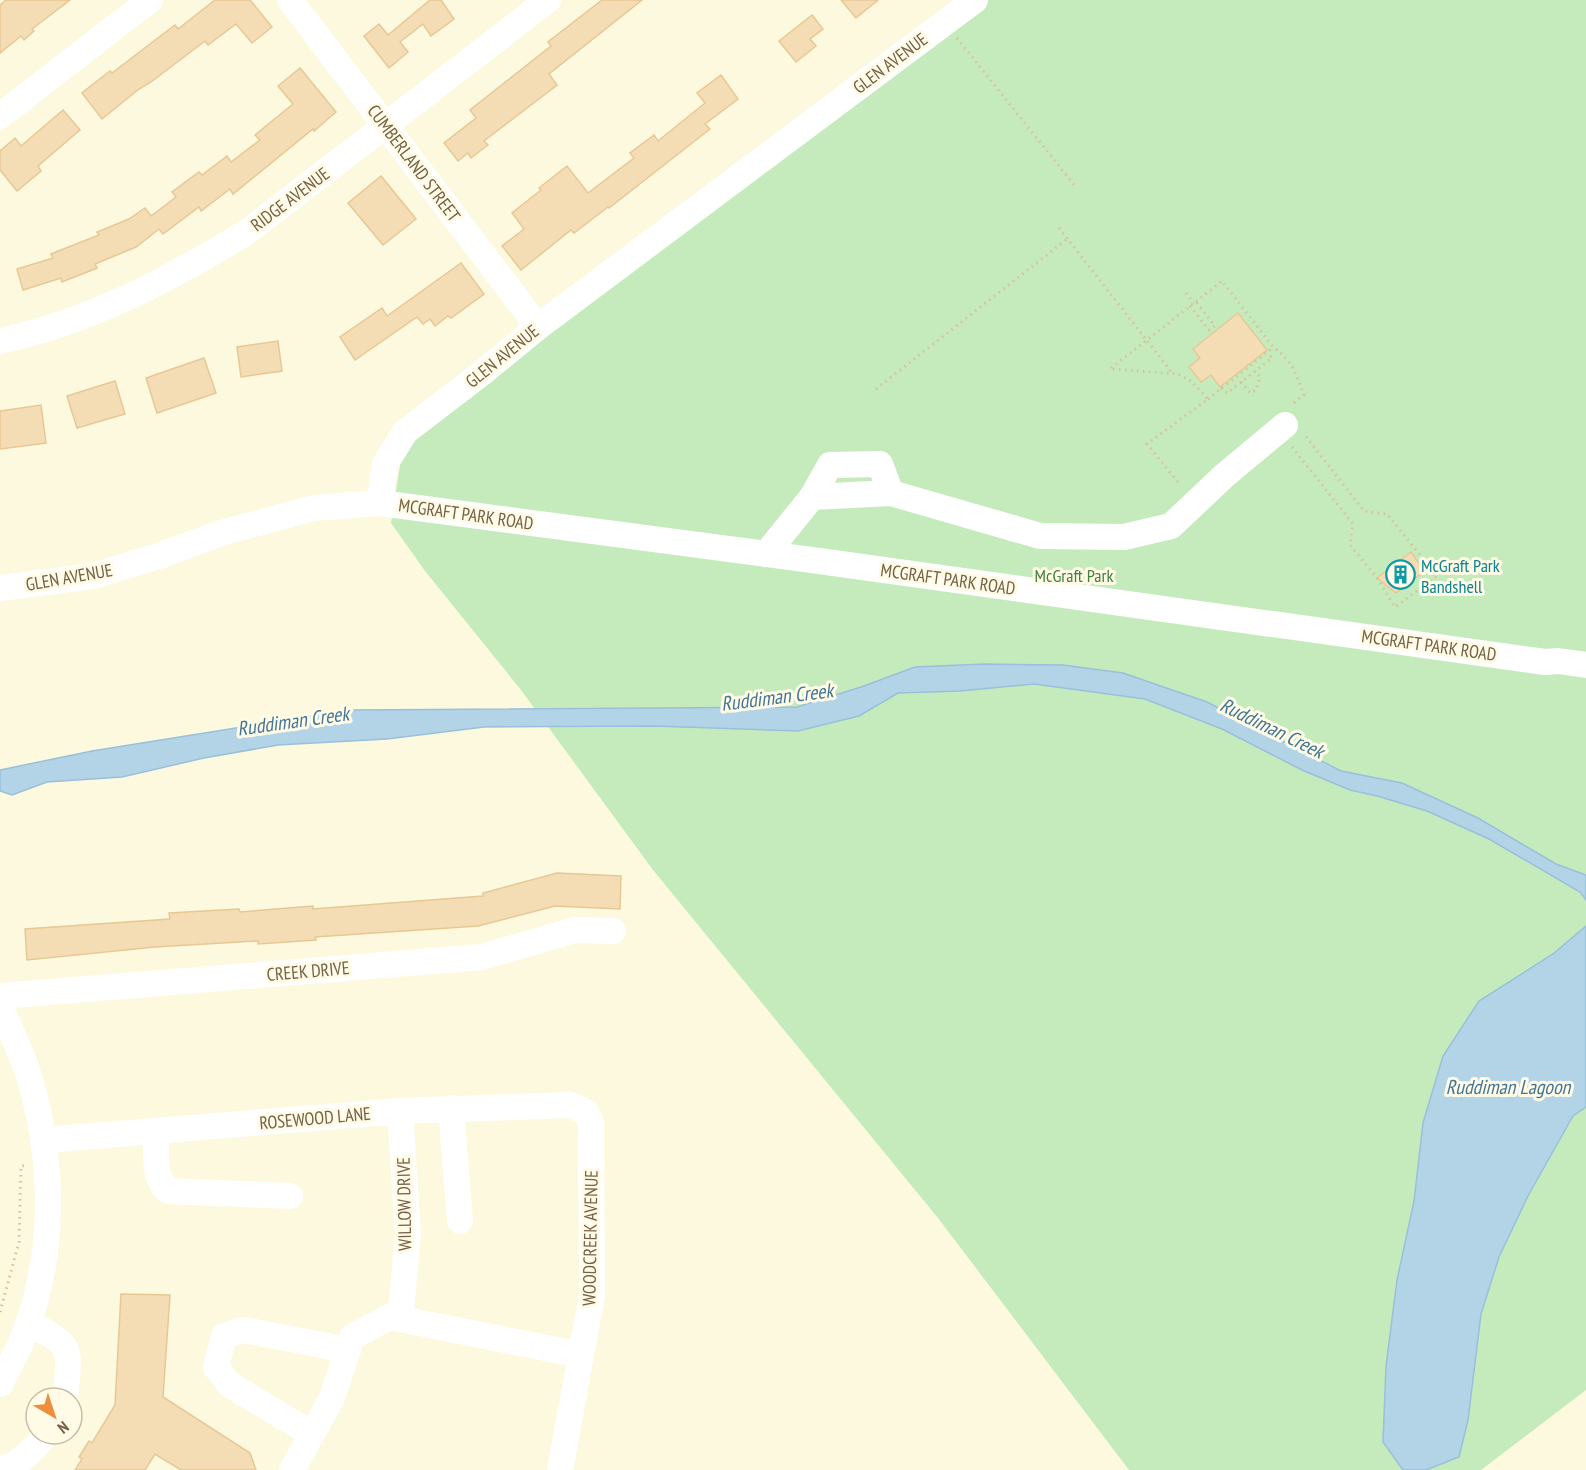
<svg xmlns="http://www.w3.org/2000/svg" width="1586" height="1470" font-family="'PT Sans Narrow',sans-serif">
<style>
.green{fill:#c5ebbd}
.water{fill:#b3d3e7;stroke:#99c0da;stroke-width:1.5}
.building{fill:#f4ddb5;stroke:#e7c895;stroke-width:1.5}
.lines{fill:none;stroke-linecap:round;stroke-linejoin:round}
.path{stroke:#d8c199;stroke-width:3;stroke-dasharray:1.5 4.5;stroke-linecap:butt}
.minor{stroke:#fff;stroke-width:26}
.labels{text-anchor:middle;dominant-baseline:central;stroke-width:6;stroke-linejoin:round;paint-order:stroke}
.street-label{font-size:18px;fill:#756146;stroke:#fffbe6}
.culture-label{font-size:18px;fill:#0d838f;stroke:#fffbe6;text-anchor:start}
.park-label{font-size:18px;fill:#438140;stroke:#fffbe6}
.water-label{font-size:20px;font-style:italic;fill:#437698;stroke:#fffbe6}
</style>
<rect width="100%" height="100%" fill="#fdf9df"/>
<path class="green" d="M979,0H1586V1390L1481,1470H1129L938,1218L653,870L521,690L425,571L391,523L400,465L419,434Z"/>
<g class="water">
<path d="M984,664L1063,665L1123,673L1207,702L1341,771L1402,783L1478,818L1556,864L1586,875V900L1580,892L1489,839L1427,811L1377,796L1350,790L1302,770L1222,729L1145,699L1034,684L960,691L898,693L859,716L798,731L653,726L484,727L387,739L278,745L204,758L122,777L47,782L12,795L0,791V770L92,751L348,710L797,707L861,687L915,667Z"/>
<path d="M1586,926V1107L1573,1116L1528,1196L1499,1257L1481,1314L1468,1420L1459,1457L1426,1470H1403L1383,1442L1386,1366L1397,1280L1414,1201L1423,1123L1443,1056L1479,1001L1553,954Z"/>
</g>
<g class="building">
<path d="M6,0H70L32,29L34,31L24,40L21,36L0,53V5Z"/>
<path d="M215,0H250L272,27L252,43L236,24L208,45L205,41L151,82L139,89L102,119L82,93L110,71L112,73L175,25L178,29Z"/>
<path d="M430,0H441L454,19L431,36L423,24L400,42L408,52L389,68L364,36L379,24L388,35Z"/>
<path d="M602,0H642L549,74L557,85L484,141L488,145L471,158L468,153L458,161L444,143L476,118L470,110L551,46L548,42Z"/>
<path d="M841,0H878L856,18Z"/>
<path d="M812,15L823,29L810,39L816,46L796,62L779,41Z"/>
<path d="M300,68L336,112L314,131L313,129L233,194L230,189L201,211L199,207L163,234L159,229L136,247L95,264L97,268L62,282L61,278L23,290L17,269L53,258L51,254L99,235L97,232L129,219L145,208L151,216L176,197L172,192L199,172L202,175L227,156L231,162L260,140L255,135L293,104L278,86Z"/>
<path d="M721,75L738,99L705,124L710,129L609,208L608,207L574,233L571,230L521,270L502,246L524,229L512,213L541,190L539,188L567,166L588,193L634,158L630,153L654,135L658,141L705,103L697,93Z"/>
<path d="M63,110L80,130L38,166L41,171L17,191L0,170V151L15,138L21,146Z"/>
<path d="M381,176L416,219L383,245L348,203Z"/>
<path d="M461,263L484,294L451,318L448,316L435,326L430,319L423,324L417,317L355,360L340,337L382,308L387,316Z"/>
<path d="M1238,313L1267,350L1220,387L1211,375L1201,382L1189,367L1200,358L1193,349Z"/>
<path d="M278,341L282,371L241,377L237,347Z"/>
<path d="M204,358L216,393L157,413L146,378Z"/>
<path d="M115,381L125,414L77,428L67,396Z"/>
<path d="M41,405L46,443L0,449V411Z"/>
<path d="M1411,552L1424,571L1396,593L1377,578Z"/>
<path d="M557,873L621,876L620,909L555,906L478,926L315,937L316,940L258,944V941L155,947L27,960L25,929L170,919L169,913L239,909L240,912L313,906V909L483,896V893Z"/>
<path d="M121,1294L170,1295L163,1397L250,1453L256,1470H181L155,1454L145,1470H75L82,1459L79,1457L89,1441L92,1443L115,1405Z"/>
</g>
<g class="lines">
<g class="path">
<path d="M957,38L1075,186"/>
<path d="M1059,228L1173,374"/>
<path d="M1186,293L1194,303"/>
<path d="M1190,306L1209,330L1215,326L1196,302"/>
<path d="M1241,382L1250,393L1256,390L1260,377L1255,371"/>
<path d="M1221,388L1227,393L1272,358L1268,353"/>
<path d="M876,389L1067,239"/>
<path d="M1208,399L1274,347"/>
<path d="M1292,447L1353,524L1350,545L1377,578L1395,607L1437,576L1387,514L1364,511L1304,434"/>
<path d="M1178,482L1147,444L1208,399L1191,381L1178,374L1110,369L1222,281L1274,348C1292,360 1297,376 1304,395L1291,405"/>
<path d="M0,1312L19,1242L21,1166L26,1165"/>
</g>
<g class="minor">
<path d="M290,0L538,327"/>
<path d="M0,116L150,0"/>
<path d="M0,341C89,322 170,279 247,232L548,0"/>
<path d="M812,497L830,465L880,464L891,493"/>
<path d="M380,503L385,464L405,432L482,373L538,327L975,0"/>
<path d="M766,554L812,497L891,493L1040,536L1124,537L1171,526L1225,475L1285,425"/>
<path d="M0,588L93,576L162,555L221,533L314,508L380,503L812,560L1545,662L1558,661L1586,665"/>
<path d="M0,996L482,957L575,930L613,931"/>
<path d="M0,1005C9,1027 20,1050 28,1073C55,1161 57,1261 19,1347C13,1359 6,1371 0,1384"/>
<path d="M451,1108L460,1221"/>
<path d="M156,1131C157,1151 152,1177 168,1191L290,1196"/>
<path d="M44,1140L400,1111L570,1105L586,1112L591,1123L592,1295L560,1470"/>
<path d="M390,1317L581,1355"/>
<path d="M28,1322C75,1348 70,1346 65,1398"/>
<path d="M312,1434L229,1384L216,1367L224,1336L243,1330L348,1350"/>
<path d="M0,1469C16,1467 37,1448 45,1434"/>
<path d="M292,1470L332,1398L352,1337L401,1311L408,1234L400,1111"/>
</g>
</g>
<defs>
<symbol id="building-ring" viewBox="-11 -11 22 22"><circle r="9.5" fill="#fffbe6" stroke="#0f9aa8" stroke-width="1.5"/><path d="M-4-6H4V6H1V3H-1V6H-4ZM-2.5-4.3h1.7v1.8h-1.7ZM.8-4.3h1.7v1.8H.8ZM-2.5-1h1.7V.8h-1.7ZM.8-1h1.7V.8H.8Z" fill="#0f9aa8"/></symbol>
</defs>
<g fill-rule="evenodd">
<use href="#building-ring" x="1384" y="558" width="33" height="33"/>
</g>
<g class="labels">
<g class="street-label">
<text transform="translate(890 63) rotate(-37)">GLEN AVENUE</text>
<text transform="translate(414 163) rotate(53)">CUMBERLAND STREET</text>
<text transform="translate(290 199) rotate(-37)">RIDGE AVENUE</text>
<text transform="translate(502 356) rotate(-39)">GLEN AVENUE</text>
<text transform="translate(466 514) rotate(8)">MCGRAFT PARK ROAD</text>
<text transform="translate(69 577) rotate(-10)">GLEN AVENUE</text>
<text transform="translate(948 579) rotate(8)">MCGRAFT PARK ROAD</text>
<text transform="translate(1429 645) rotate(8)">MCGRAFT PARK ROAD</text>
<text transform="translate(308 971) rotate(-5)">CREEK DRIVE</text>
<text transform="translate(315 1118) rotate(-5)">ROSEWOOD LANE</text>
<text transform="translate(404 1204) rotate(-91)">WILLOW DRIVE</text>
<text transform="translate(590 1238) rotate(-89)">WOODCREEK AVENUE</text>
</g>
<g class="culture-label">
<text x="1421" y="565">McGraft Park<tspan x="1421" dy="21">Bandshell</tspan></text>
</g>
<g class="park-label">
<text x="1074" y="575">McGraft Park</text>
</g>
<g class="water-label">
<text transform="translate(777 697) rotate(-7)">Ruddiman Creek</text>
<text transform="translate(293 721) rotate(-8)">Ruddiman Creek</text>
<text transform="translate(1272 728) rotate(26)">Ruddiman Creek</text>
<text x="1508" y="1087">Ruddiman Lagoon</text>
</g>
</g>
<g transform="translate(54 1416) rotate(141)"><circle r="28" fill="#fffbe6" stroke="#c8bda6" stroke-width="1.5"/>
<path d="M0-4.5L10 22L0 15L-10 22Z" fill="#ee8e3d"/>
<text y="-9" font-size="16" font-weight="bold" text-anchor="middle" fill="#756146">N</text>
</g>
</svg>
